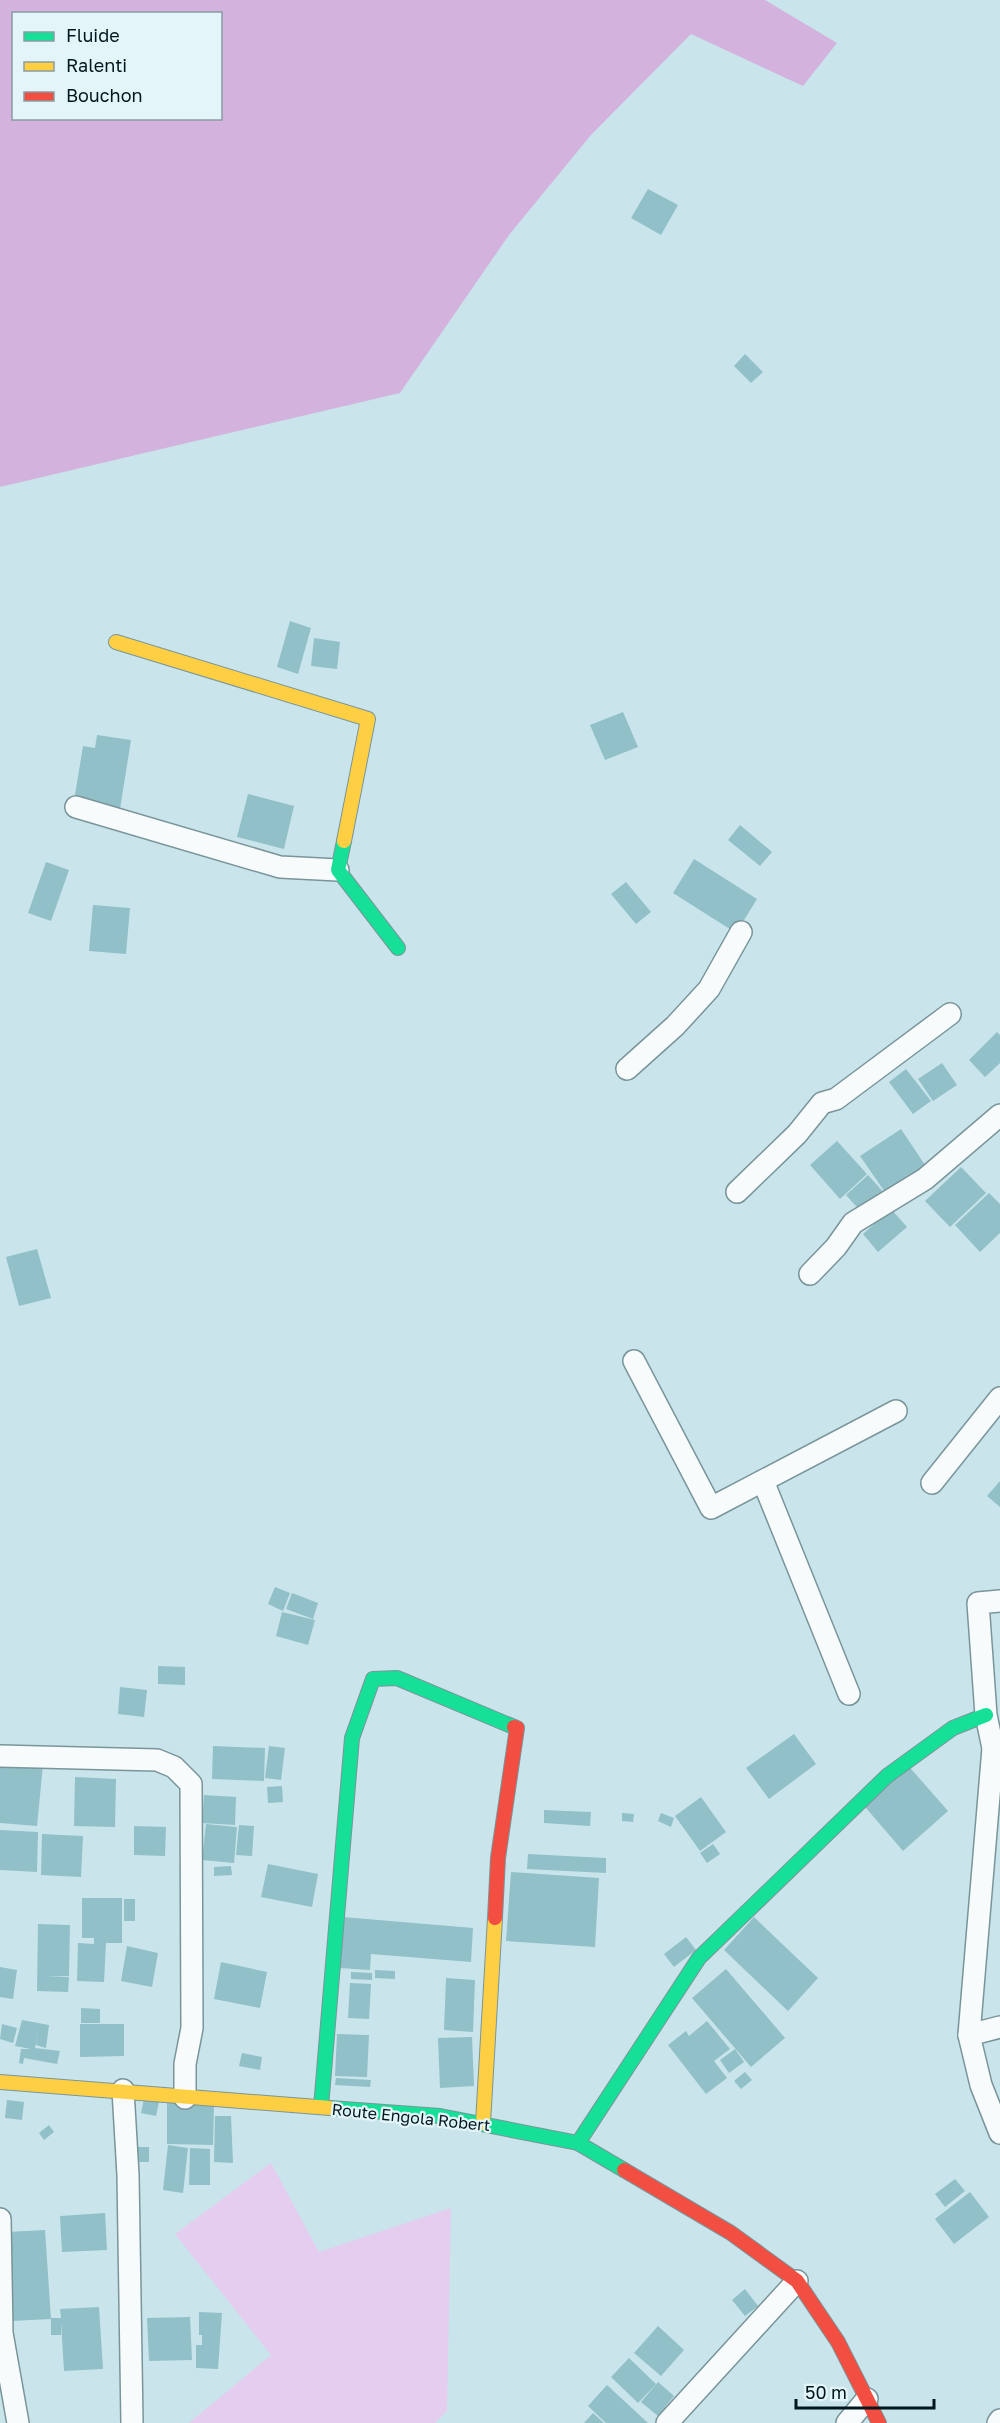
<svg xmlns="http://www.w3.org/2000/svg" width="1000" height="2423" font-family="'Golos Text',sans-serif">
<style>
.green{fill:#e4cdee}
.forest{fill:#d3b3dd;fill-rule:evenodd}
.building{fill:#91c0c8}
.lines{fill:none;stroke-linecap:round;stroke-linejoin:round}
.street-casing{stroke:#79959a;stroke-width:24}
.fast-casing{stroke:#79959a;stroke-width:16}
.slow-casing{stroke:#79959a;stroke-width:16}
.jam-casing{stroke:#79959a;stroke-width:16}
.street{stroke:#f7fbfc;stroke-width:21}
.fast{stroke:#16e098;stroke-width:14}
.slow{stroke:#ffcf43;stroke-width:14}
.jam{stroke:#f24e42;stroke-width:14}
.labels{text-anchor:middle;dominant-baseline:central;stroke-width:4.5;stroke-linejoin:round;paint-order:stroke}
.street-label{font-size:16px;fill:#00171d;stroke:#e4f5f9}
</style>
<rect width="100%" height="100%" fill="#c9e5eb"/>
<path class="green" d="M271,2163L319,2252L451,2208L447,2411L435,2423H189L271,2355L175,2234Z"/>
<path class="forest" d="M0,0H765L837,43L803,86L691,34L591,135L509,235L400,393L0,487ZM14,14H220V118H14Z"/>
<g class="building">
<path d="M648,189L678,205L661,235L631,218Z"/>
<path d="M745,354L763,372L751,383L734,366Z"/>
<path d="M290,621L311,628L298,674L277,667Z"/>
<path d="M314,638L340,642L337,669L311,666Z"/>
<path d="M623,712L638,747L605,760L590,725Z"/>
<path d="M97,735L131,740L120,809L74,801L83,746L95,748Z"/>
<path d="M248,794L294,806L284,849L237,837Z"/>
<path d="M740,825L772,852L760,866L728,840Z"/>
<path d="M694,859L757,899L736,933L673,893Z"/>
<path d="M46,862L69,870L51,921L28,913Z"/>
<path d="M626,882L651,912L636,924L611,894Z"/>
<path d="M93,905L130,908L126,954L89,951Z"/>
<path d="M997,1032L1000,1035V1063L985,1077L969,1060Z"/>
<path d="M942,1063L957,1085L933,1101L918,1079Z"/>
<path d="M906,1069L931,1101L913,1114L889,1082Z"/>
<path d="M901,1129L927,1168L887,1195L860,1156Z"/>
<path d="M837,1141L867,1174L840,1199L810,1165Z"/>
<path d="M961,1167L986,1193L950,1227L925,1201Z"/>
<path d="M868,1175L886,1195L864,1215L846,1195Z"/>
<path d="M989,1193L1000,1204V1233L980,1252L955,1225Z"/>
<path d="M891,1209L907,1227L878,1252L863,1234Z"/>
<path d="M37,1249L51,1298L19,1306L6,1257Z"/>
<path d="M1000,1481V1507L987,1496Z"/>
<path d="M275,1587L290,1593L283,1611L268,1604Z"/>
<path d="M292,1593L318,1603L313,1619L286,1609Z"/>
<path d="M282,1612L315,1620L308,1645L276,1636Z"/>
<path d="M158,1666L185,1667V1685L158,1684Z"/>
<path d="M120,1687L147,1690L144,1717L118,1714Z"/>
<path d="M794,1734L816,1764L769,1799L746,1768Z"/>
<path d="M213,1746L265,1748L264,1781L212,1779Z"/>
<path d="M269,1746L285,1748L281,1780L265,1778Z"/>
<path d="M0,1761L43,1765L37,1826L0,1823Z"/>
<path d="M905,1762L948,1811L903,1851L860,1801Z"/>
<path d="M75,1777L116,1779L115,1827L74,1826Z"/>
<path d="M282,1786L283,1802L268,1803L267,1787Z"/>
<path d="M204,1795L236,1797L235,1825L202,1823Z"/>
<path d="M701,1797L726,1832L700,1851L675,1816Z"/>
<path d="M544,1810L591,1812L590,1826L544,1823Z"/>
<path d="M622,1813L634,1814L633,1822L622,1821Z"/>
<path d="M661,1813L674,1818L671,1827L658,1821Z"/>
<path d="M206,1824L237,1827L234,1863L202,1860Z"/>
<path d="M239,1825L254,1826L252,1856L236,1855Z"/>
<path d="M134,1826L166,1827L165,1856L134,1855Z"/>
<path d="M0,1830L38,1832L37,1872L0,1870Z"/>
<path d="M42,1834L83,1836L81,1877L41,1875Z"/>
<path d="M713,1844L720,1854L707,1863L700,1853Z"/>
<path d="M528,1854L606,1858V1873L527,1869Z"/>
<path d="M268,1864L318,1874L312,1907L261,1897Z"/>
<path d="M231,1866L232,1875L214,1876V1867Z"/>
<path d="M511,1872L599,1878L595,1947L506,1941Z"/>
<path d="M82,1898H122V1943H106L104,1982L77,1981L78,1943L94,1944V1938H82Z"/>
<rect x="124" y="1899" width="11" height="22"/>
<path d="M343,1917L473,1928L471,1962L371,1954L370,1970L339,1968Z"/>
<path d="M754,1917L818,1978L788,2011L724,1950Z"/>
<path d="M38,1924L70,1925L69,1976H45L69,1977L68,1992L37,1991Z"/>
<path d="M686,1937L696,1950L674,1967L664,1954Z"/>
<path d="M127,1946L158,1953L152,1987L121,1981Z"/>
<path d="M221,1962L267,1972L260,2008L214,1999Z"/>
<path d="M0,1967L17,1970L13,1999L0,1997Z"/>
<path d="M726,1969L785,2038L751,2067L692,1998Z"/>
<path d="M375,1970L395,1971V1979L375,1978Z"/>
<path d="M351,1972L372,1973V1980L351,1979Z"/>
<path d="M446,1978L475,1980L473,2032L444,2030Z"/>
<path d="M350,1983L371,1984L369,2019L348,2018Z"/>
<path d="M81,2008L100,2009V2023H81Z"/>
<path d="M22,2020L49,2025L46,2048L36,2045L38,2033L35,2048L60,2051L57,2064L24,2058L23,2064L19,2063L21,2049H31L15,2046Z"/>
<path d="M707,2021L730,2049L714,2061L727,2078L706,2094L668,2045L686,2031L689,2036Z"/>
<path d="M2,2024L17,2028L13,2043L0,2039Z"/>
<path d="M80,2024H124V2056L80,2057Z"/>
<path d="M337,2034L369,2035L367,2077L335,2076Z"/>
<path d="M472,2037L474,2086L440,2088L438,2038Z"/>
<path d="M735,2049L744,2062L729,2073L720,2060Z"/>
<path d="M242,2053L262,2057L260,2070L239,2066Z"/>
<path d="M745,2072L752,2080L741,2089L734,2081Z"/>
<path d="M336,2078L371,2080L370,2087L335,2085Z"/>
<path d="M144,2099L159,2102L156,2116L141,2113Z"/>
<path d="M7,2100L24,2102L22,2120L5,2118Z"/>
<path d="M167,2103L214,2104L213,2145L167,2144Z"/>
<path d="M215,2116H231L233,2163L214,2162Z"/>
<path d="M49,2125L54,2132L44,2140L39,2133Z"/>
<path d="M168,2145L188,2148L183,2193L163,2190Z"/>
<rect x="129" y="2147" width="20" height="15"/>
<path d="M190,2148L210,2149V2185H189Z"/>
<path d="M955,2179L965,2191L945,2207L935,2194Z"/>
<path d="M970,2192L989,2217L954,2244L935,2219Z"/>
<path d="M105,2213L107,2250L62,2252L60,2216Z"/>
<path d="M45,2230L51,2319L12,2321L7,2232Z"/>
<path d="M745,2289L758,2306L745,2316L732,2300Z"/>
<path d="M99,2307L103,2369L64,2371L61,2322V2335H51V2318H61L60,2309Z"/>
<path d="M199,2312L222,2313L218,2369L196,2368V2345H202V2335H199Z"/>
<path d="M190,2317L192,2360L149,2361L147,2318Z"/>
<path d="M658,2326L684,2350L661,2376L634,2353Z"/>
<path d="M629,2358L656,2384L638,2403L611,2377Z"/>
<path d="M658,2382L674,2396L658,2416L641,2402Z"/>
<path d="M607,2385L648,2423H606L588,2406Z"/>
<path d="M593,2413L604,2423H584Z"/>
</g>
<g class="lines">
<defs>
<g id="street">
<path d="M76,807L280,867L338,870"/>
<path d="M627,1069L675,1026L709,989L741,932"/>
<path d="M737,1192L797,1134L822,1103L836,1099L950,1014"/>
<path d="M810,1274L836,1247L853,1223L925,1179L1000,1115"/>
<path d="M634,1361L711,1508L896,1411"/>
<path d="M763,1481L849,1694"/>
<path d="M932,1483L1000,1398"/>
<path d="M1000,1747L993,1748L969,2035L981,2085L1000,2133"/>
<path d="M993,1748L986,1715L978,1603L1000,1601"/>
<path d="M0,1756L157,1760L174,1767L191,1784L192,2028L185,2064V2098"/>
<path d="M969,2035L1000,2027"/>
<path d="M123,2090L128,2175L132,2423"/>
<path d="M0,2219L2,2333L18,2423"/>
<path d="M667,2423L797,2281"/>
<path d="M847,2423L867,2399"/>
<path d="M998,2423L1000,2420"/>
</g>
<g id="fast">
<path d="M344,841L338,870L398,948"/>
<path d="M321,2107L352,1738L373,1679L397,1678L514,1727"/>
<path d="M330,2108L440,2116L578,2143L624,2170"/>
<path d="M578,2143L699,1958L887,1776L953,1728L986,1715"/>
</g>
<g id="slow">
<path d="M116,642L368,719L344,841"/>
<path d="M0,2082L330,2108"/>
<path d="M483,2123L495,1918"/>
</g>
<g id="jam">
<path d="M495,1918L498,1858L517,1728L514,1727"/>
<path d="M624,2170L731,2233L797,2281L838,2342L879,2423"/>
</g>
</defs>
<use href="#street" class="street-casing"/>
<use href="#fast" class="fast-casing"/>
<use href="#slow" class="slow-casing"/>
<use href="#jam" class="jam-casing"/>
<use href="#street" class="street"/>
<use href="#fast" class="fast"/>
<use href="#slow" class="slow"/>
<use href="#jam" class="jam"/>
</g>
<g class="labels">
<g class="street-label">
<text transform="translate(411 2117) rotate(6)">Route Engola Robert</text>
</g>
</g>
<rect x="12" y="12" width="210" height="108" fill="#e4f5f9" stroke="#899ca1" stroke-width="1.5"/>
<rect x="24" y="32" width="30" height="9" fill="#16e098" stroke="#899ca1" stroke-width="1.5"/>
<text x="66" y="42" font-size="18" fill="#00171d">Fluide</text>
<rect x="24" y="62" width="30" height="9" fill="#ffcf43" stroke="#899ca1" stroke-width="1.5"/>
<text x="66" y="72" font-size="18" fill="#00171d">Ralenti</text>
<rect x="24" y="92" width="30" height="9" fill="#f24e42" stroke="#899ca1" stroke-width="1.5"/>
<text x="66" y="102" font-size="18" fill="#00171d">Bouchon</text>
<path d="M796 2399v9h138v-9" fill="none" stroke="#00171d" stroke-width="3"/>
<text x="805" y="2399" font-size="18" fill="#00171d" stroke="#e4f5f9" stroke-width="4.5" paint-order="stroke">50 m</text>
</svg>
